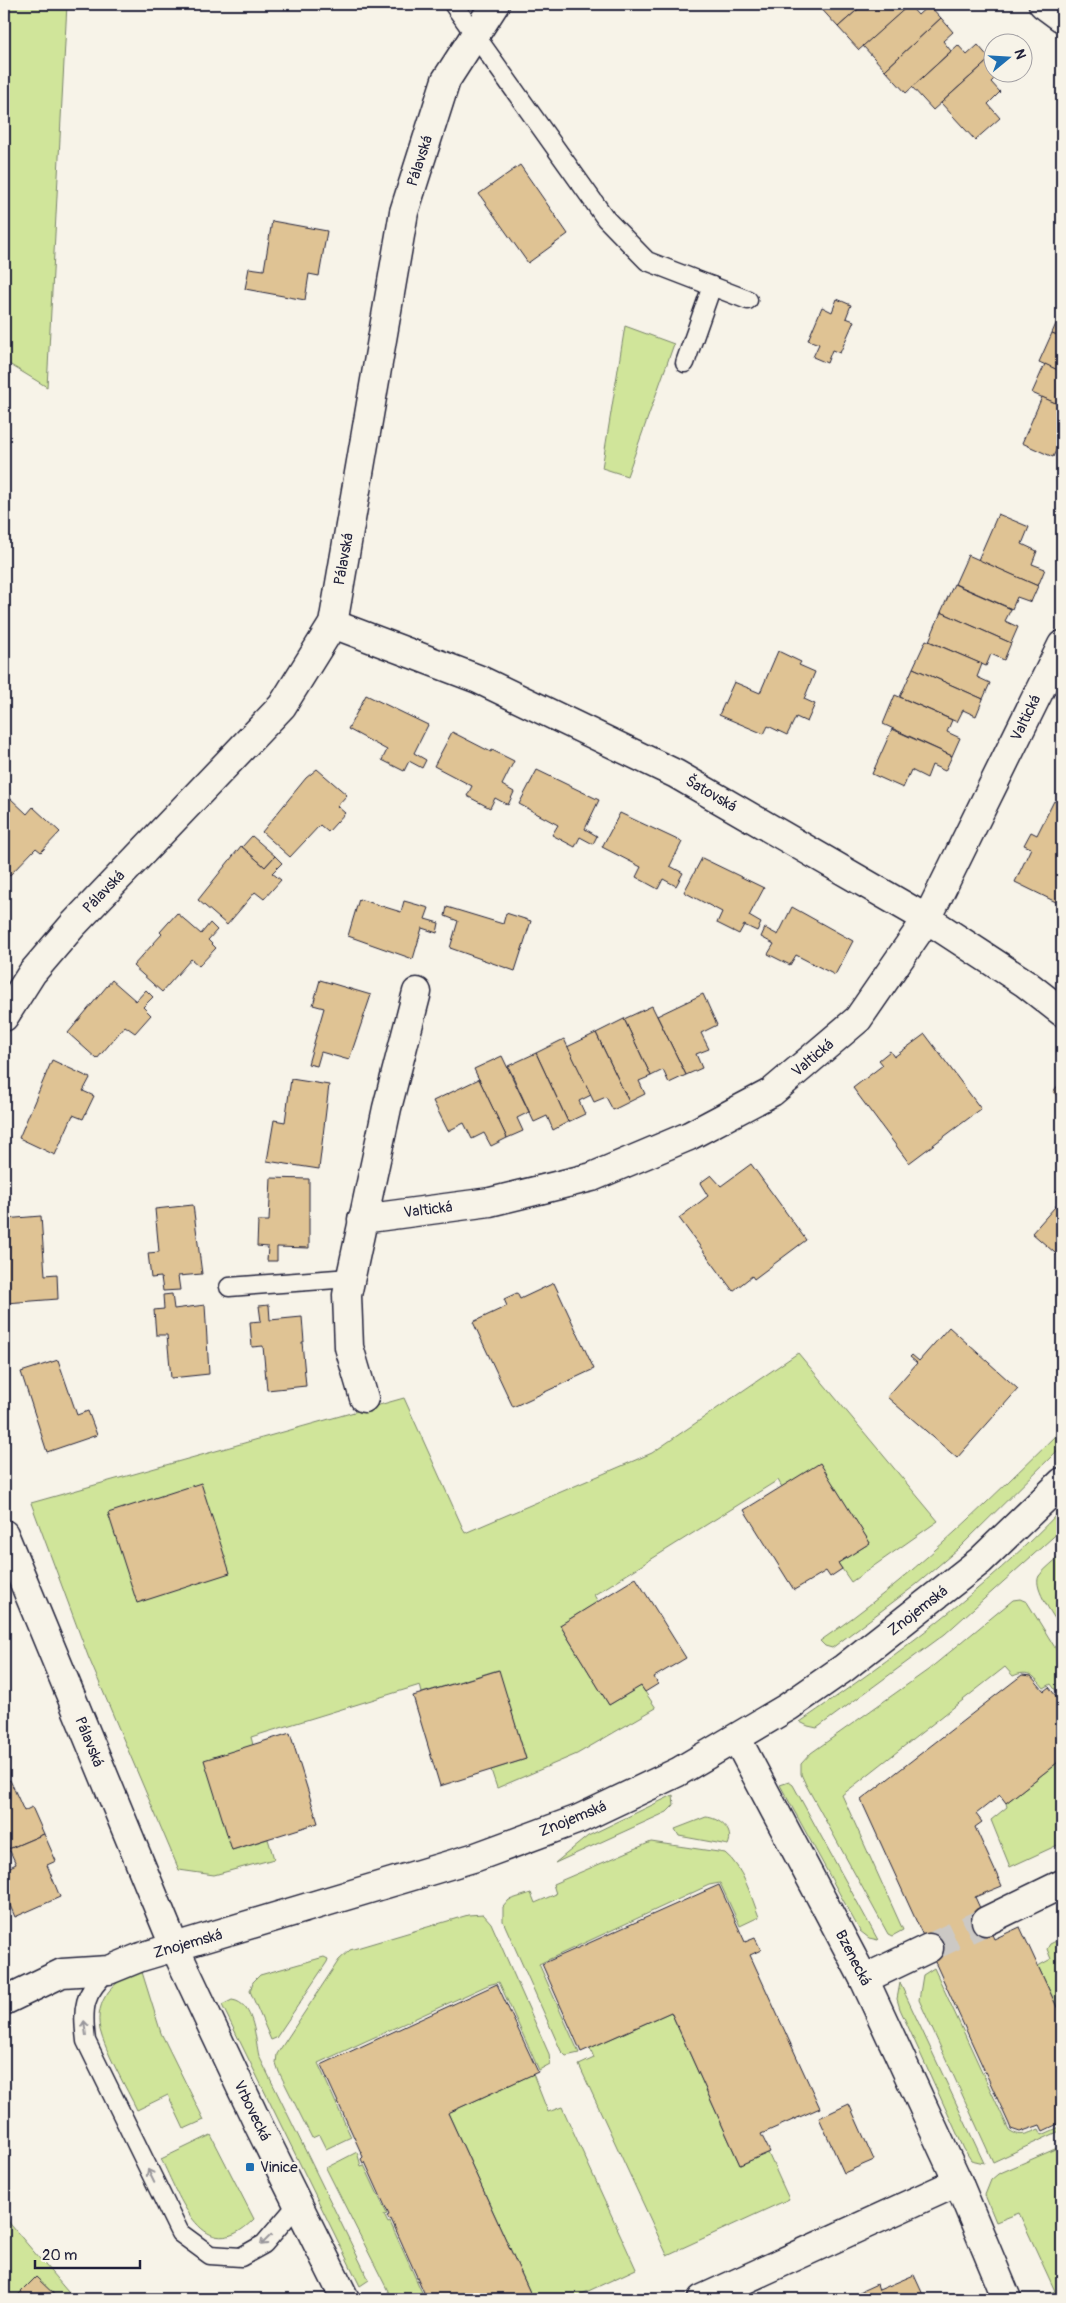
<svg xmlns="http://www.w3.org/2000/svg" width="1066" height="2303" font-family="Pangolin,sans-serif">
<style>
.green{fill:#d0e59a;stroke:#79846a}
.building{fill:#dfc394;stroke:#22223b}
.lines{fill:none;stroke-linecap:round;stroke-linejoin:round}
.street-tunnel{stroke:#ccc9c5;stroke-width:28;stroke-dasharray:28 14;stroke-linecap:butt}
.lane-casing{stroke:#22223b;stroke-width:21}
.street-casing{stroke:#22223b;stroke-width:31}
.lane{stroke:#f7f3e8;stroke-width:18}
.street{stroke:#f7f3e8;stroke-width:28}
.oneway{stroke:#97959a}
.poi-dot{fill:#1f6fb2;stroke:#f7f3e8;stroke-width:2}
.labels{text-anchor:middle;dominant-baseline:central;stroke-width:4.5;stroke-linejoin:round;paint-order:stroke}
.street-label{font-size:15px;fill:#22223b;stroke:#f7f3e8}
.poi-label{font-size:15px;fill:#22223b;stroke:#f7f3e8;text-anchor:start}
</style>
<rect width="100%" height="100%" fill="#f7f3e8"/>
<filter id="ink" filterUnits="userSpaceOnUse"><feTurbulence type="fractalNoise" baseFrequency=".02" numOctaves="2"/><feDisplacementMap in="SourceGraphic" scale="10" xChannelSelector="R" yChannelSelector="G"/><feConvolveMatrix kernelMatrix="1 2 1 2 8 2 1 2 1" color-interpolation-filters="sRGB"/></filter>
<g filter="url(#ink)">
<g class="green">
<path d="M4,4H67L47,387L4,361Z"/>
<path d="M625,326L674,344L627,476L602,468Z"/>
<path d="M798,1353L938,1521L851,1582L838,1563L870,1543L820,1464L782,1487L778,1480L594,1595L598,1602L560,1625L609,1705L641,1686L656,1708L577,1754L497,1788L491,1770L526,1759L498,1670L422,1693L420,1685L251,1737L253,1745L232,1850L268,1839L274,1859L214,1875L179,1870L88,1656L31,1503L404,1398L465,1533L652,1453Z"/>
<path d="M1062,1429V1446L958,1549L917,1584L832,1648L825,1646L820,1641C909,1580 985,1505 1062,1429Z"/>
<path d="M1062,1509V1529L945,1634L817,1728L808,1726L800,1722C893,1658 984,1591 1062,1509Z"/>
<path d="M1062,1554V1630C1056,1619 1032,1588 1039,1576C1045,1568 1055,1561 1062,1554Z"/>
<path d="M1020,1599L1027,1602L1062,1659V1699L1051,1684L1044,1688C1034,1676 1029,1669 1013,1676L1005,1667L842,1795L903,1930L892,1936L888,1934L806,1785L801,1774V1764L811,1753L928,1670L1013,1600Z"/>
<path d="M1062,1759V1843L1010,1867L991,1820L1007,1807L1006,1803Z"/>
<path d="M789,1782L793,1785L878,1940L869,1938L860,1931L780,1785Z"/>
<path d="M673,1795L674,1805L667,1812L555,1863L588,1836Z"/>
<path d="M706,1817C719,1818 735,1830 728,1845L679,1836L675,1829Z"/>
<path d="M651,1842L725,1853C743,1867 751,1896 759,1917L740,1926L720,1883L709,1885L539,1964L579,2053L566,2056L561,2051L503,1921V1907L509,1900L531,1893L535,1903L556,1894L553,1884Z"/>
<path d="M483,1914L491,1923L549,2054L550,2064L539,2070L499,1982L488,1985L318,2063L351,2137L326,2149L319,2135L312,2138L279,2072L276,2063L277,2054L339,1960L350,1950L468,1915Z"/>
<path d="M1062,1938V2018L1038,1966L1051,1959L1047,1949L1050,1944Z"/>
<path d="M324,1957L328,1959L327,1962L276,2038L271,2040L250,1991L253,1982L260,1975Z"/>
<path d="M934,1968L1009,2130C1020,2138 1027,2134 1039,2129L1042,2135L1062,2126V2130L993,2162L919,2000L923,1975Z"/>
<path d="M142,1972L161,2033L204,2120L184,2129L168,2095L137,2110C127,2089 105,2051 100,2030C94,2001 114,1977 142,1972Z"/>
<path d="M900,1983L984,2163L971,2160L964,2149L900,2009L897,1999Z"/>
<path d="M232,2000C255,2003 255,2040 259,2056L369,2280L360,2286L222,2005Z"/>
<path d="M671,2012L740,2165L768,2153L789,2199L667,2255L579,2065L594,2058L590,2048Z"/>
<path d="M533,2074L548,2112L562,2107L636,2269L571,2299H533L448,2113Z"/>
<path d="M211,2135L254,2219C203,2271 180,2196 161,2159Z"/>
<path d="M1062,2146V2299H1037L1055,2291L1019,2213L996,2222L985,2195L991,2180L998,2174Z"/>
<path d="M357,2152L361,2166L364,2165L387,2214L384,2215L388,2223L390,2222L425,2299H392L326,2168Z"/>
<path d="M4,2214L11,2225L74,2299H4Z"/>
</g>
<g class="building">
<path d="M817,4H864L838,27Z"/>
<path d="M864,4H901L906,8L859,50L838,27Z"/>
<path d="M909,5L918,15L929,5L941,18L885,70L863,46Z"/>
<path d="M941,18L953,32L943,41L951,51L906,93L885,70Z"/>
<path d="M958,45L967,55L978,45L990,59L933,110L912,87Z"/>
<path d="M990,59L994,63V72H1001L991,82L1000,92L988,104L1000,118L975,140L941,103Z"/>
<path d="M520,165L568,234L528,263L479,194Z"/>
<path d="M272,221L327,231L319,276L309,274L305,300L245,289L249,268L264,270Z"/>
<path d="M837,299L851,305L846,318L854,321L840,353L832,350L827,363L813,357L819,344L808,340L822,307L832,312Z"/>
<path d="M1062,310V337L1052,333Z"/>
<path d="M1052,333L1062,337V372L1039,362Z"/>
<path d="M1045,364L1062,372V406L1032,393Z"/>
<path d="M1042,397L1062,406V441L1061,440L1053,457L1022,443Z"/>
<path d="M998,514L1029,527L1022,544L1037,551L1032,564L1045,569L1038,586L978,560Z"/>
<path d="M968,555L1038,586L1031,602L1017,597L1012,609L955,584Z"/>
<path d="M954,584L1011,609L1005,621L1018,627L1011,643L941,612Z"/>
<path d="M941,612L1011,643L1004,660L991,654L986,666L929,641Z"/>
<path d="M926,640L982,664L977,677L990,683L983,699L913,668Z"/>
<path d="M778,651L801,662L799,665L815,672L804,699L815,704L807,722L796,717L787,735L768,726L764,734L719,715L734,682L760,693Z"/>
<path d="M913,668L983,699L976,716L963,710L957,722L900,697Z"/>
<path d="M366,695L428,725L414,753L426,760L422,768L409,761L404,771L382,760L387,750L348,729Z"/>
<path d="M895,695L952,720L947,732L960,738L952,756L883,724Z"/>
<path d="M892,729L952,756L945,771L932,765L927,778L911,770L903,788L872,774Z"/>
<path d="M452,732L491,752L492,750L514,761L502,785L514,792L508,805L495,798L490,808L467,796L472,786L434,766Z"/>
<path d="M317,769L347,795L337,806L345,813L328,832L320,825L290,857L262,832L306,778Z"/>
<path d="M537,770L599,800L585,829L597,836L593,844L580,837L575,847L552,835L558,825L519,804Z"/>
<path d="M10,798L27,814L33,807L60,832L41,852L36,848L8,877L4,873V805Z"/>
<path d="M1054,801L1062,805V905L1015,882L1031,848L1024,845L1031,832L1037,835Z"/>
<path d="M620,813L682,842L670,866L683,873L676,886L663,879L658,889L636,877L641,867L602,847Z"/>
<path d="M252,836L275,856L265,867L242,847Z"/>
<path d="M241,846L265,867L275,856L282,863L272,873L281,880L264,899L255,892L227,925L198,900Z"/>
<path d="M702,858L764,888L749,916L761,923L757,931L744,925L739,934L717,923L722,912L684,892Z"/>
<path d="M359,899L401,912L404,901L429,908L425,919L439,923L437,933L422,928L413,959L348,936Z"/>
<path d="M447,907L503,924L506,913L531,921L515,971L450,948L458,921L445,916Z"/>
<path d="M792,907L853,941L835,975L796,955L790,965L768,954L774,944L761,937L765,928L778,935Z"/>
<path d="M177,913L201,934L210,923L217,930L208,940L216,948L199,966L191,959L162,992L133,966L162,934L160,932Z"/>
<path d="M112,980L136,1001L146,990L153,997L143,1007L151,1015L135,1033L125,1026L97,1059L68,1033Z"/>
<path d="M320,980L371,995L349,1060L321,1052L317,1066L308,1064L324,1008L313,1005Z"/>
<path d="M703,994L717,1025L701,1033L709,1049L696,1054L702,1068L686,1075L657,1016Z"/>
<path d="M652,1006L686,1075L669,1083L663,1070L651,1076L624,1019Z"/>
<path d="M624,1019L651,1076L639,1081L645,1094L629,1102L596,1033Z"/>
<path d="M596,1033L629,1102L613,1110L606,1097L594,1102L567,1047Z"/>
<path d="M925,1034L981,1109L909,1163L853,1088L883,1065L879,1060L890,1051L894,1057Z"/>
<path d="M564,1039L591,1095L579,1101L585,1114L568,1122L536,1053Z"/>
<path d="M536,1053L568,1122L553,1130L547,1116L534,1122L508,1066Z"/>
<path d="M502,1056L529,1112L517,1118L523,1131L507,1138L474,1069Z"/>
<path d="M52,1060L90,1078L83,1091L94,1096L83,1119L73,1115L55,1155L19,1138Z"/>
<path d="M291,1079L329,1085L319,1169L267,1161L274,1120L285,1122Z"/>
<path d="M479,1079L507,1138L491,1146L484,1133L472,1139L464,1123L448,1131L433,1101Z"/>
<path d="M1062,1080V1099L1053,1092Z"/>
<path d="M751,1164L806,1240L754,1279L752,1276L733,1291L679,1218L708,1196L700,1183L711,1175L721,1186Z"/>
<path d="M271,1178L309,1179V1248L277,1247V1261H267L268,1247L257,1246L258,1221H269Z"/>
<path d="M1057,1190L1062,1195V1259L1032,1233L1062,1199L1055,1192Z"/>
<path d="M193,1205L202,1274L178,1276L180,1290L163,1291L161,1277L151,1278L148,1253L159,1252L155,1209Z"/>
<path d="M41,1216L45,1275L57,1274L58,1299L6,1303L4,1219Z"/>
<path d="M554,1283L594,1369L513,1407L473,1322L507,1306L504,1299L517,1293L520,1299Z"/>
<path d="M172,1294L174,1309L205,1305L209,1374L171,1378L167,1335H156L154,1310L164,1309L163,1295Z"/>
<path d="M269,1305L270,1320L302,1317L304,1342H302L306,1386L267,1390L263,1346L252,1347L250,1322L261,1321L259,1306Z"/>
<path d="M949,1327L1018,1389L957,1458L887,1397L917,1363L910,1357L912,1355L919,1361Z"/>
<path d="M58,1360L77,1415L88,1411L97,1435L47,1452L21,1372Z"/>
<path d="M820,1463L870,1543L838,1563L842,1569L830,1577L826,1571L794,1590L744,1510Z"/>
<path d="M201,1483L230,1573L137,1603L108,1513Z"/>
<path d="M636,1578L686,1658L654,1677L658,1684L645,1692L641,1686L609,1705L560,1625Z"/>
<path d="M499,1670L526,1759L440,1786L413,1696Z"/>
<path d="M1022,1675L1031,1676L1044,1691L1049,1687L1062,1704V1759L1006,1803L1000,1795L976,1814L982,1822L975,1827L1002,1886L975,1897L994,1939L1020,1927L1062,2018V2122L1043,2131L1040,2125L1020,2132L1011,2129L1009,2124L861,1800Z"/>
<path d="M290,1733L318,1823L232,1850L204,1760Z"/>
<path d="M10,1780L24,1811L32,1807L44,1834L4,1851L9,1848L4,1836V1782Z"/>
<path d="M44,1834L56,1861L47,1865L60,1897L15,1917L5,1894L7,1893L4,1884V1870L16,1864L10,1851H4Z"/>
<path d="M719,1885L745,1942L755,1938L761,1950L750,1955L820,2108L761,2134L770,2152L740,2165L671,2012L581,2052L542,1964Z"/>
<path d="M497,1984L538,2072L448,2113L533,2299H427L391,2219L389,2220L387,2216L389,2215L365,2162L363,2163L361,2159L363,2157L321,2065Z"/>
<path d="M849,2104L874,2160L844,2173L819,2118Z"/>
<path d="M914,2275L925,2299H844L877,2284L879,2290Z"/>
<path d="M36,2277L59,2299H20L17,2296Z"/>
</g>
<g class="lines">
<path class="street-tunnel" d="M929,1948L986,1921"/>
<defs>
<g id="lane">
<path d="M453,4L606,219L647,261L748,300"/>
<path d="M685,363L712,286"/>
<path d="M229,1287L350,1278"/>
<path d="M109,1970C83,1994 82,2007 86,2041L180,2233L210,2255L241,2257L264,2244L298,2204"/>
</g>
<g id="street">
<path d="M1043,4L1062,18"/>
<path d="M333,624L478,679L676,774L927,919L1025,983L1062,1012"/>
<path d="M4,1017L32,973L73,925L282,706L333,624L404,212L446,80L495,4"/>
<path d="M362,1219L490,1202L592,1177L689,1136L772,1092L858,1019L927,919L1062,645"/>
<path d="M364,1398L349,1347L347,1295L387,1108L417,992"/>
<path d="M4,1534L175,1948L259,2126L345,2299"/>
<path d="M737,1739L864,1979L958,2182L1007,2299"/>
<path d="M986,1921L1062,1884"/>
<path d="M864,1979L929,1948"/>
<path d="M4,2001L62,1973L109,1970L141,1957L476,1857L579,1819L678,1772L788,1707L844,1668L980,1561L1062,1482"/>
<path d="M702,2299L958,2182"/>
</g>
</defs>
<use href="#lane" class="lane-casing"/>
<use href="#street" class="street-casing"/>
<use href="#lane" class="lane"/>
<use href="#street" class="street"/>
</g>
<defs><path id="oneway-shaft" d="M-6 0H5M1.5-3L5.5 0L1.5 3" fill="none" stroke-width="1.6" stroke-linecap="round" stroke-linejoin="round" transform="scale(1.25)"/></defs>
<g class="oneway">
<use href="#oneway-shaft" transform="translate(85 2028) rotate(-97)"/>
<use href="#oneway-shaft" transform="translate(151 2176) rotate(-116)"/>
<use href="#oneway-shaft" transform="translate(266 2240) rotate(135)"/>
</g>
</g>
<rect class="poi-dot" x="245" y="2162" width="10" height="10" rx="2.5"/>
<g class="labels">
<g class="street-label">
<text transform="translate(420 161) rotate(-72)">Pálavská</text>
<text transform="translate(344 559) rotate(-80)">Pálavská</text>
<text transform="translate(1026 718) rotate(-64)">Valtická</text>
<text transform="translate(711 794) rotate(30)">Šatovská</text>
<text transform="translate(104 892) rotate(-46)">Pálavská</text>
<text transform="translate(813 1058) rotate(-40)">Valtická</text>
<text transform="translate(428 1210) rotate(-7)">Valtická</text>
<text transform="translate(918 1611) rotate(-38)">Znojemská</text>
<text transform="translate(89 1742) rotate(68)">Pálavská</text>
<text transform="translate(573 1819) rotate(-22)">Znojemská</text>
<text transform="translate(188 1944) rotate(-16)">Znojemská</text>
<text transform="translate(853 1958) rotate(63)">Bzenecká</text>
<text transform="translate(252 2111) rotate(64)">Vrbovecká</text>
</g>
<g class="poi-label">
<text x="260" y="2167">Vinice</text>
</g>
</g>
<rect width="1066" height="2303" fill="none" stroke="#f7f3e8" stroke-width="20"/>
<rect x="10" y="10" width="1046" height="2283" fill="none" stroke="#22223b" stroke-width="2" filter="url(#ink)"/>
<g transform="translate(1008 58) rotate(72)"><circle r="24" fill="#f7f3e8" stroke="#a29fa3"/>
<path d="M0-4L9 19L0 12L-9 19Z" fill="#1f6fb2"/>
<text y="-8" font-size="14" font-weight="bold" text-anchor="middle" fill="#22223b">N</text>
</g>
<path d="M35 2260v8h105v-8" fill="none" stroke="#22223b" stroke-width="2.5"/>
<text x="42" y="2260" font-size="15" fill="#22223b" stroke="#f7f3e8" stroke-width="4" paint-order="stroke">20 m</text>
</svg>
